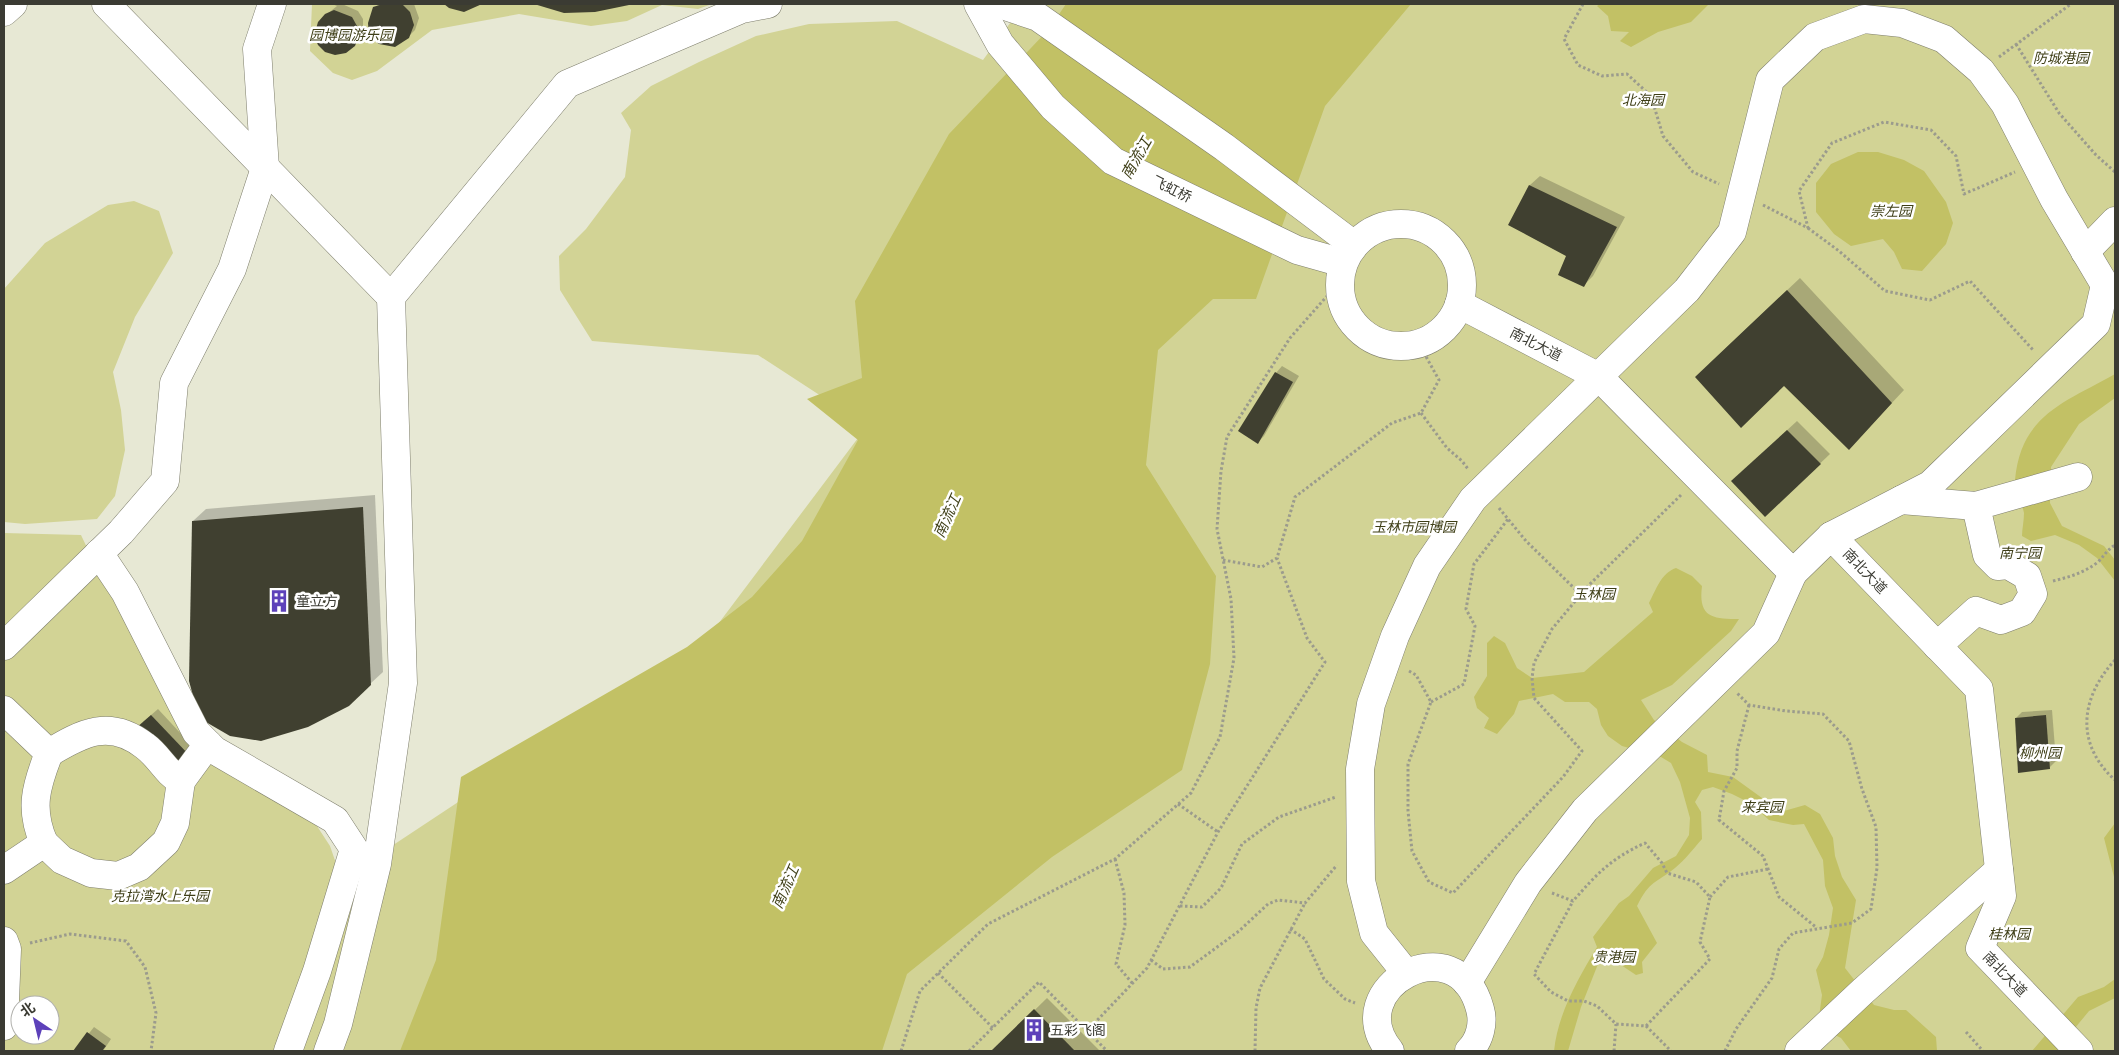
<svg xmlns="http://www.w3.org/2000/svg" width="2119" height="1055" font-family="Merriweather,'Noto Sans SC',serif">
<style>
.green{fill:#d2d395;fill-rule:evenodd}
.water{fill:#c2c165}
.shadow{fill:#0003}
.building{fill:#404030}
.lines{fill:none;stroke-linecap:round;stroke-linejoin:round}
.minor-casing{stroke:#7e7e6c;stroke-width:29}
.major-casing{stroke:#7e7e6c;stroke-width:29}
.path{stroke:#9b9b8d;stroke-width:3;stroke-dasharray:2.5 2.5;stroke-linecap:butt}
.minor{stroke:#fff;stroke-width:28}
.major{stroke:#fff;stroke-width:28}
.labels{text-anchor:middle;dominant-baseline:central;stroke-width:5;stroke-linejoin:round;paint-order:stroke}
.park-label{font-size:14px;font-style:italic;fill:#3e3e16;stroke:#fff}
.street-label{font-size:14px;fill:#3b3b33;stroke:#fff}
.poi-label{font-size:14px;fill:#3b3b33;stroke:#fff;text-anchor:start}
.water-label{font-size:15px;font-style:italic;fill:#3f3f17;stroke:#fff}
</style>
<rect width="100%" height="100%" fill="#e7e8d4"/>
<g class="green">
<path d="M312,4H712L698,9L662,5L627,21L591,26L519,14L432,30L377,71L352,80L333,73L310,51Z"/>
<path d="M1024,4H2115V1051H295L360,867L496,777L688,664L867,426L758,355L592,341L560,290L559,256L586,229L625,177L631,130L621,113L651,86L699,62L756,36L809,24L897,21L983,60Z"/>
<path d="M134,201L159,211L173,253L135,317L113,372L121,410L125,450L115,496L97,519L25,524L4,522V289L45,243L108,205Z"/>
<path d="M4,533L81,535L100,575L174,709L315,823L330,846L340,875L278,1051H4ZM20,1005H50V1035H20Z"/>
</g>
<g class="water">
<path d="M1066,4H1411L1325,106L1256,299H1213L1158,350L1146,465L1216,576L1210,664L1182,770L1052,857L907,974L882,1051H400L436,960L461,777L687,647L752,597L802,541L858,440L807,399L862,378L855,301L949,134L1049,29Z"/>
<path d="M1600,4H1709L1691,22L1658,32L1631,47L1620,41L1629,32L1611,31L1608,16L1597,6Z"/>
<path d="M1858,152H1878L1904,160L1924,171L1946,202L1953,223L1946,244L1922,271L1902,269L1894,252L1883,239L1851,246L1834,234L1816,212V183L1831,164Z"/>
<path d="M2115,374V398L2079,424L2051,467L2050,503L2062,526L2104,546L2115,560V581L2097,558L2079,545L2055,535L2031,541L2022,536C2022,529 2024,521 2024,513C2022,502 2013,491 2015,480C2021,414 2066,402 2115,374Z"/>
<path d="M1676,568L1692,576L1702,586C1698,617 1712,619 1739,619L1731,631L1672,685L1641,700L1654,720L1682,742L1707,755L1708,772L1733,777L1762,798L1784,811L1805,805L1820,814L1833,838L1835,856L1842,877L1856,900L1845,968L1874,1005L1894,1010H1906L1936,1037L1937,1051H1851L1841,1038L1829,1032L1819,1017L1822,995L1816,970L1823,957L1829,935L1833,908L1825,886L1823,860L1804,824L1793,825L1769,820L1750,803L1732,794L1713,787L1702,790L1695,802L1701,812L1702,839C1693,849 1685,860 1675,868C1655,884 1650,880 1637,906L1657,943L1642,962L1643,973L1636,975L1612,959H1600L1581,1007L1568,1051H1554C1558,1013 1578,979 1597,947L1593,937L1619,903L1629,896L1653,868L1676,856L1689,835L1690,818L1680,782L1671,763L1661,757L1622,746L1608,736L1601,725L1597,709L1589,702H1565L1553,694L1519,701L1514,714L1497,734L1484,728L1489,718L1477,708L1474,697L1487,676V643L1494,636L1505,643L1517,668L1532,678L1584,672L1653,612L1649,603C1656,590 1661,573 1676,568Z"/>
<path d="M2115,823V895L2114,877L2104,838Z"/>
<path d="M2115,979V998L2089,1011L2056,1051H2032L2078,997L2104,987Z"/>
</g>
<g class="shadow">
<path d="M332,4H342L358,11L363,19V31L360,38L354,45L326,15L337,6Z"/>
<path d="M379,4H414L419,18L415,30L408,37L375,8Z"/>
<path d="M1540,176L1625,217L1593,276L1584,285L1567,256L1509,225L1530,185Z"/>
<path d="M1800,278L1904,390L1861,436L1784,384L1709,364Z"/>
<path d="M1282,366L1299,376L1264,436L1258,442L1276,373Z"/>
<path d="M1797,421L1830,454L1765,516L1742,472Z"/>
<path d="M375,495L383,672L370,684L193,521L206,509Z"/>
<path d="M158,709L196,750L174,771L143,722Z"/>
<path d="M2052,710L2056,761L2050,767L2016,718L2022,712Z"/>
<path d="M1047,998L1100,1051H993Z"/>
<path d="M94,1027L111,1039L103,1051H75Z"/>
</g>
<g class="building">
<path d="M383,4H402L410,12L414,25L409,38L395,47L379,44L369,36L368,23L373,7Z"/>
<path d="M444,4H482L464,12L449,8Z"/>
<path d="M534,4H629V5L595,12L564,13Z"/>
<path d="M334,10L352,17L357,26L358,38L355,46L346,53L335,55L325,52L318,45L314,36L318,22L325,14Z"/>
<path d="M1529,185L1617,227L1584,287L1558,275L1566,256L1508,225Z"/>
<path d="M1787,290L1892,403L1849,450L1784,386L1741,428L1695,377Z"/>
<path d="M1275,372L1293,382L1258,444L1238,431Z"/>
<path d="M1787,430L1821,464L1765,517L1731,481Z"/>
<path d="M363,507L371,685L349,706L308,727L261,741L230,736L199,718L189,681L192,521Z"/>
<path d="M151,715L191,757L174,773L136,728Z"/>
<path d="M2046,715L2050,769L2018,773L2015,718Z"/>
<path d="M1034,1009L1075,1051H991Z"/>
<path d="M87,1032L106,1046L102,1051H73Z"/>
</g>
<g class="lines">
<defs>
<g id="minor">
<path d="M106,4L391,297"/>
<path d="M978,4L1000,44L1053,107L1113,161L1297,250L1343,263"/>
<path d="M999,4L1038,17L1224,147L1354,245"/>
<circle cx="1401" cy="285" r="61"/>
<path d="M2085,252L2115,221"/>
<path d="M1459,304L1599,377L1793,573L1831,536L1979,689L2002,896L1980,948L2079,1051"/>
<path d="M1901,500L1976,506"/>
<path d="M99,553L125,592L196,732L214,750L335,820L354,849L317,971L288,1051"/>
<path d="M4,646L121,532L165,481L174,383L232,269L265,168L257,49L272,4"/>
<path d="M1937,646L1976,611L2001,620L2022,612L2033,594L2027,576L2008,565L1998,566L1987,555L1976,506L2078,477"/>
<path d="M4,710L49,753C36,786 29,809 44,843L4,870"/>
<path d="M49,753C82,733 110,718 145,746C159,756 166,773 181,781L208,744"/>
<path d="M44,843L62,860L91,873L118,876L139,867L166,842L175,823L181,781"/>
<path d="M4,941L7,949L4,1026"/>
<path d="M1406,973L1374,933L1361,881L1360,769L1371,704L1395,636L1427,566L1473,499L1687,290L1732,232L1770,80L1815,37L1864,19L1902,23L1944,39L1981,71L2005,104L2054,199L2105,285L2096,324L1930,485L1831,536"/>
<path d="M1467,983L1528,883L1585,810L1766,633L1793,573"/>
<path d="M328,1051L338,1024L377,864L403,683L391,297L567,84L742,9L768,4"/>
<path d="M1390,1051C1338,988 1457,922 1480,1009C1484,1023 1480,1040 1469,1051"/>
<path d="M1799,1051L1863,991L1999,870"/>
</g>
<path id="major" d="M4,12L13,4"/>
</defs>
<use href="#minor" class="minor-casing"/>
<use href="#major" class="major-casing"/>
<g class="path">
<path d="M1583,4L1564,39L1578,65L1602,76L1627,74L1651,96L1663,136L1693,172L1719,184"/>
<path d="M2016,44L2059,113L2096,155L2115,172"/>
<path d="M1999,57L2071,4"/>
<path d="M1763,205L1808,228L1799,191L1832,143L1884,122L1931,130L1956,156L1964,194L2015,172"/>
<path d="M1808,228L1839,251L1885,291L1930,300L1970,281L2034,351"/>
<path d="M1421,413L1447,448L1462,461L1468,469"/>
<path d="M1499,508L1526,541L1580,594"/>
<path d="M1223,560L1262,567L1277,558L1295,497L1392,423L1421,413L1439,380L1419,344"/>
<path d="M2053,581C2069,577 2084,573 2098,562C2104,556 2107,550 2115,545"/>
<path d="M2115,660C2080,698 2075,744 2115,780"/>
<path d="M1409,671L1416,675L1431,702L1408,764V811L1412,851L1429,882L1453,893L1563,777L1582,751L1534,698L1532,678L1534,663L1552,629L1587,587L1682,494"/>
<path d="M1431,702L1464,684L1475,626L1466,609L1474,564L1508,519"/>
<path d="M1749,705L1737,751V768L1724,791L1719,820L1763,856L1779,897L1817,928"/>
<path d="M1178,804L1218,832"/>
<path d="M1115,859L1124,893L1125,925L1116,964L1133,984"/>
<path d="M1552,893L1573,901C1597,874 1610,859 1645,843L1662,863L1667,873L1696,882L1710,897L1700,942L1710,959L1646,1026L1616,1024L1597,1006L1584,1001H1568L1551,992L1534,974L1573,901"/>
<path d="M1710,897L1728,877L1768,869"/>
<path d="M1180,906L1202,907L1221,888L1242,844L1279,817L1336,797"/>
<path d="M1290,929L1305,939L1324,979L1345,999L1355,1003"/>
<path d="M30,943L70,934L126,941L145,967L156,1013L151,1051"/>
<path d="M1151,960L1163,969L1190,967L1239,931L1268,904L1278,900L1305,903L1337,865"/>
<path d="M938,973L993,1028"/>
<path d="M1646,1026L1671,1051"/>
<path d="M1087,1031L1147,968L1218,832L1325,662L1307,638L1277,558"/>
<path d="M1966,1032L1983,1051"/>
<path d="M901,1051L920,991L988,924L1115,859L1191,793L1220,737L1234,658L1231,599L1217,529L1221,471L1227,437L1290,338L1335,287"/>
<path d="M969,1051L1039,982L1107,1051"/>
<path d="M1255,1051L1256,1008L1260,988L1305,903"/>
<path d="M1614,1051L1616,1024"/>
<path d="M1725,1051L1736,1029L1772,978L1779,949L1793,933L1852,923L1871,909L1877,868L1876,827L1862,789L1849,741L1823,714L1786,711L1749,705L1737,693"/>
</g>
<use href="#minor" class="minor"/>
<use href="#major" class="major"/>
</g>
<defs>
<symbol id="building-bare" viewBox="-9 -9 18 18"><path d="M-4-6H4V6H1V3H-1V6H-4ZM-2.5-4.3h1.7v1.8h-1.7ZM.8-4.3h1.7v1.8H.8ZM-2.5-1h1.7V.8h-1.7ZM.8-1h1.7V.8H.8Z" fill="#5d41ba" stroke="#fff" stroke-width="2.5" paint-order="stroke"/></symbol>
</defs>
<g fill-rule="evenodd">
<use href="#building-bare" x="263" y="585" width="32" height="32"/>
<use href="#building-bare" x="1018" y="1014" width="32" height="32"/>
</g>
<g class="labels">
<g class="park-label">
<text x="351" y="35">园博园游乐园</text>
<text x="2061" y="58">防城港园</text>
<text x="1643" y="100">北海园</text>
<text x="1891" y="211">崇左园</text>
<text x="1414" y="527">玉林市园博园</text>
<text x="2020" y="553">南宁园</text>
<text x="1594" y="594">玉林园</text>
<text x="2040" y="753">柳州园</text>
<text x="1762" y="807">来宾园</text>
<text x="160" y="896">克拉湾水上乐园</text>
<text x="2009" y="934">桂林园</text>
<text x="1614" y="957">贵港园</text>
</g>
<g class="street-label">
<text transform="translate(1172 189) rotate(26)">飞虹桥</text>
<text transform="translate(1536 344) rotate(27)">南北大道</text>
<text transform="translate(1865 571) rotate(46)">南北大道</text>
<text transform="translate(2005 974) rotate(46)">南北大道</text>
</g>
<g class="poi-label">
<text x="296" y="601">童立方</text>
<text x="1050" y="1030">五彩飞阁</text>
</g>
<g class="water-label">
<text transform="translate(1136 158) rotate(-60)">南流江</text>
<text transform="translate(947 516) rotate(-66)">南流江</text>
<text transform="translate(785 887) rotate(-66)">南流江</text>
</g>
</g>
<rect width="2119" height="1055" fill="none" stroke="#3b3b33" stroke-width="10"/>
<g transform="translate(35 1020) rotate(325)"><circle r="24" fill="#ffffff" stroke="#b1b1ad"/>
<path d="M0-4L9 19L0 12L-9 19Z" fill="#5d41ba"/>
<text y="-8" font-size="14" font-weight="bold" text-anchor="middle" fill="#3b3b33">北</text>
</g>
</svg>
